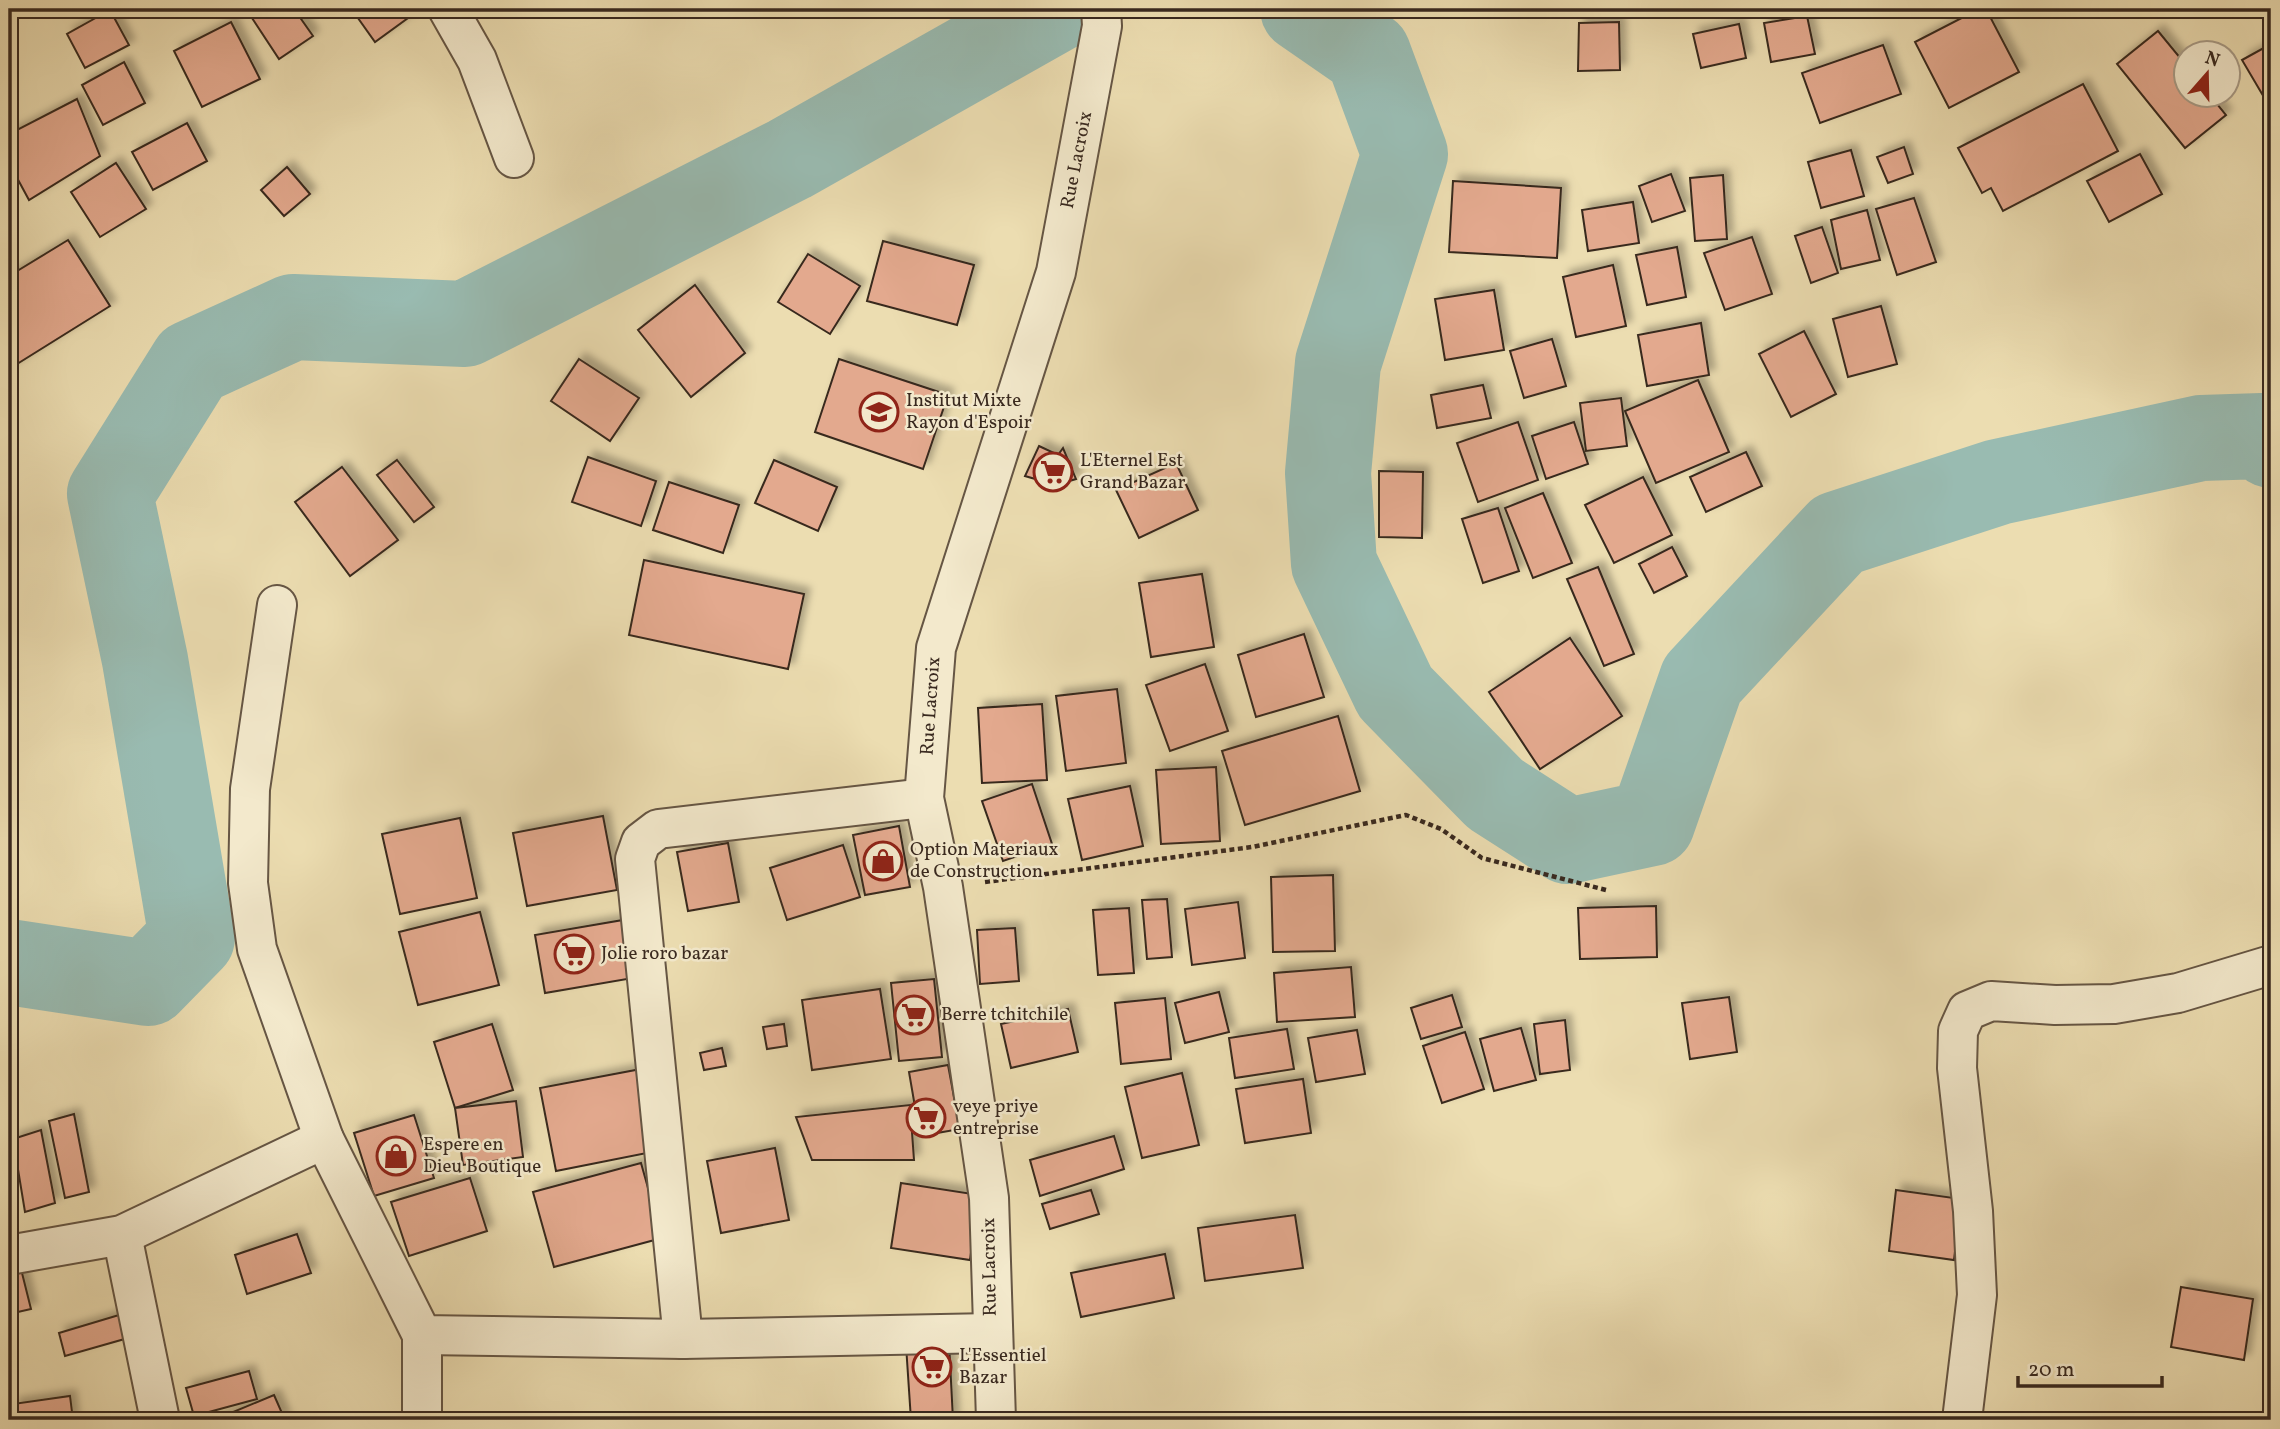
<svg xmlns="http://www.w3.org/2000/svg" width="2280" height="1429" font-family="Vollkorn,serif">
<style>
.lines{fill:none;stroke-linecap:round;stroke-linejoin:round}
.river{stroke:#99bbb1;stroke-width:86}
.building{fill:#e3a98e;stroke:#39291f;stroke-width:2;filter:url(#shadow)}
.street-casing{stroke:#665644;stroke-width:42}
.path{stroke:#39291f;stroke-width:4.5;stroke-dasharray:5 3.5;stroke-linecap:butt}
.street{stroke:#f3e9cc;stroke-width:38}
.labels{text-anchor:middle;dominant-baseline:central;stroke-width:5;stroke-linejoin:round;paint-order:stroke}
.street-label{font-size:19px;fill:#39291f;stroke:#f3e9cc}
.poi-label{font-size:19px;fill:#39291f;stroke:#f3e9cc;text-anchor:start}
</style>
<defs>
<filter id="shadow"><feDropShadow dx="6" dy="-6" stdDeviation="3.5" flood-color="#0004"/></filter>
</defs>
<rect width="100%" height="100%" fill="#ecddb1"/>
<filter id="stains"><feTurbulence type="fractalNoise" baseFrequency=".00286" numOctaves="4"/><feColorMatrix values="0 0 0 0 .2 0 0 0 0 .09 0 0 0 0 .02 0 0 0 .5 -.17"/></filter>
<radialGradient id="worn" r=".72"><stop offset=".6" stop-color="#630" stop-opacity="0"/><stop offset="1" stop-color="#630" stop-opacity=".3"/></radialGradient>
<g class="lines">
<g class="river">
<path d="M1303,9L1368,54L1405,154L1338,363L1328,473L1334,564L1395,692L1495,794L1568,841L1652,823L1702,680L1838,534L1998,482L2201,438L2262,436L2271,445"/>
<path d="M9,962L148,983L192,938L145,660L110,494L192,363L293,317L465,324L790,159L1056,9"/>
</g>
</g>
<g class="building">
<path d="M264,9H294L313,36L279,59L252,18Z"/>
<path d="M356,9H401L408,18L375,42L353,11Z"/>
<path d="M1979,9H1986L2019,72L1949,108L1915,42Z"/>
<path d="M110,10L129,45L85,68L67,34Z"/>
<path d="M1807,16L1815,54L1771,62L1764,23Z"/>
<path d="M231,22L260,79L202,107L174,51Z"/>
<path d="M1619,22L1620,70L1578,71L1579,23Z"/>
<path d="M1739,24L1746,58L1701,68L1693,34Z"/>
<path d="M2158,31L2186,65V94H2209L2226,115L2185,148L2117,64Z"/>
<path d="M2271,44V102L2268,104L2242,60Z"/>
<path d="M1883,45L1901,94L1820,123L1802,73Z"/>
<path d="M124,62L145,103L103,125L82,85Z"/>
<path d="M2083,84L2118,151L2003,211L1991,188L1982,193L1958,148Z"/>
<path d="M77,99L100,156L29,200L9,163V134Z"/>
<path d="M187,123L207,161L153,190L132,152Z"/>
<path d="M1904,147L1913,174L1888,183L1877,157Z"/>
<path d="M1851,150L1864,196L1821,208L1808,162Z"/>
<path d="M2140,154L2162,194L2109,222L2087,181Z"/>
<path d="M116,163L146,209L100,237L71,192Z"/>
<path d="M287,167L310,194L284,216L261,190Z"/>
<path d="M1671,174L1685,211L1652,222L1639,186Z"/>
<path d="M1723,175L1727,239L1695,241L1690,178Z"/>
<path d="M1453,181L1561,188L1557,258L1449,252Z"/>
<path d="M1914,198L1936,262L1897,275L1876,209Z"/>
<path d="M1633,202L1639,243L1588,251L1582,210Z"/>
<path d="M1867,210L1880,260L1841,269L1831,220Z"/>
<path d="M1822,227L1838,273L1811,283L1795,236Z"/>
<path d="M1752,237L1772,294L1725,310L1704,253Z"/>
<path d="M68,240L110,306L9,369V276Z"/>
<path d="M883,241L974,265L957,325L867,301Z"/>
<path d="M1677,247L1686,297L1647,305L1636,255Z"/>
<path d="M808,254L860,286L830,334L778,302Z"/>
<path d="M1613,265L1626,326L1576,337L1563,277Z"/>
<path d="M695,285L745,353L691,397L638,330Z"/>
<path d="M1494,290L1504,350L1445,360L1435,299Z"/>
<path d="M1881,306L1897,364L1848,377L1833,319Z"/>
<path d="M1701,323L1709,375L1647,386L1638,335Z"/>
<path d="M1804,331L1836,394L1791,417L1759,354Z"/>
<path d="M1552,339L1566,386L1524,398L1510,351Z"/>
<path d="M579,359L639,398L610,441L551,401Z"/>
<path d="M839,359L948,395L923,469L815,432Z"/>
<path d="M1698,380L1729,452L1656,483L1625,411Z"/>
<path d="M1483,385L1491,418L1437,428L1431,395Z"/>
<path d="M1621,398L1627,446L1586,451L1580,403Z"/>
<path d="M1518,422L1538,480L1478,502L1457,443Z"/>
<path d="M1574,422L1588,464L1546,479L1532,436Z"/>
<path d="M1039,446L1058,455L1063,448L1076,479L1056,485L1025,476Z"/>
<path d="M1746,452L1762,486L1706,512L1690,477Z"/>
<path d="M588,457L656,481L641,526L572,502Z"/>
<path d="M397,460L434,507L414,522L377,475Z"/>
<path d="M774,460L837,487L818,531L755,503Z"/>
<path d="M1176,463L1198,510L1139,538L1116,490Z"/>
<path d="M342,467L398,540L350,576L295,502Z"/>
<path d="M1379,471L1423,472L1422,538L1379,537Z"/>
<path d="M1643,477L1672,535L1614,563L1585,505Z"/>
<path d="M669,482L739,505L723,553L653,530Z"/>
<path d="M1543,493L1572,563L1533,578L1505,508Z"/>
<path d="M1498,508L1519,571L1483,583L1462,519Z"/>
<path d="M1672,547L1687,576L1654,593L1639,564Z"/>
<path d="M644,560L804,594L788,669L629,635Z"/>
<path d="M1598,567L1634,654L1604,666L1567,579Z"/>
<path d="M1202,574L1214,647L1151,657L1139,583Z"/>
<path d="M1304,634L1324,697L1256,717L1238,655Z"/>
<path d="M1570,638L1622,716L1540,769L1489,692Z"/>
<path d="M1205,664L1228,731L1170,751L1146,685Z"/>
<path d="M1117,689L1126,763L1066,771L1056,696Z"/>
<path d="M1042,704L1047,780L982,783L978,708Z"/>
<path d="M1338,716L1360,791L1245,825L1222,751Z"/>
<path d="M1216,767L1220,841L1161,844L1156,770Z"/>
<path d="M1032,784L1052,844L1003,861L982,801Z"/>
<path d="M1130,786L1143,846L1082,860L1068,799Z"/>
<path d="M603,816L617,890L527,906L513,833Z"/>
<path d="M460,818L477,898L400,914L382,834Z"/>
<path d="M899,826L910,887L865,895L853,835Z"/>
<path d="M728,843L739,902L688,911L677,852Z"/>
<path d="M843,845L860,897L787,920L770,868Z"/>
<path d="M1333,875L1335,951L1273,952L1271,877Z"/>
<path d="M1167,899L1172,957L1147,959L1142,900Z"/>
<path d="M1238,902L1245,958L1192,965L1185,909Z"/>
<path d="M1656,906L1657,957L1580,959L1578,908Z"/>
<path d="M1129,908L1134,973L1098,975L1093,910Z"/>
<path d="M480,912L499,985L418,1005L399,932Z"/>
<path d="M623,920L633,978L545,993L535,935Z"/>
<path d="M1015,928L1019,981L980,984L977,930Z"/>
<path d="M1351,967L1355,1017L1277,1022L1274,973Z"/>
<path d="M934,979L942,1057L899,1061L891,983Z"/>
<path d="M880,989L891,1059L812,1070L802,1000Z"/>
<path d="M1219,992L1229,1032L1185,1043L1175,1003Z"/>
<path d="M1452,995L1462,1027L1421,1039L1411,1008Z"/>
<path d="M1729,997L1737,1052L1690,1059L1682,1003Z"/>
<path d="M1165,998L1171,1059L1121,1064L1115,1003Z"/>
<path d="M1068,1009L1078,1052L1011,1068L1001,1024Z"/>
<path d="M1565,1020L1570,1070L1540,1074L1534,1024Z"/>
<path d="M492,1024L513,1090L455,1108L434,1042Z"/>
<path d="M784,1024L787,1046L767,1049L763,1027Z"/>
<path d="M1521,1028L1536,1080L1494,1091L1480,1039Z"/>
<path d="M1287,1029L1294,1069L1235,1078L1229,1038Z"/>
<path d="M1357,1030L1365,1074L1316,1082L1308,1038Z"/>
<path d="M1465,1032L1484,1089L1442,1103L1423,1046Z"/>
<path d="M722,1048L726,1066L704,1070L700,1053Z"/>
<path d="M948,1065L960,1129L920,1136L909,1072Z"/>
<path d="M641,1069L657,1151L556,1171L540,1088Z"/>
<path d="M1182,1073L1199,1145L1142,1158L1125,1087Z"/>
<path d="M1303,1079L1311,1133L1245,1143L1236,1089Z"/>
<path d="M516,1101L523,1157L463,1165L455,1108Z"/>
<path d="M910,1105L914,1160H812L796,1117Z"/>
<path d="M74,1114L89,1192L65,1198L49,1121Z"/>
<path d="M414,1115L434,1178L374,1196L354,1133Z"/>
<path d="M41,1130L55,1203L25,1212L13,1139Z"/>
<path d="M1114,1136L1124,1169L1040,1196L1030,1160Z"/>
<path d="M775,1148L789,1220L721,1233L707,1161Z"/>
<path d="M641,1163L662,1238L554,1267L533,1192Z"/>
<path d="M470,1178L487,1231L409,1256L391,1202Z"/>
<path d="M901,1183L979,1195L970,1260L891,1248Z"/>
<path d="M1091,1190L1099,1214L1050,1229L1042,1204Z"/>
<path d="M1896,1190L1961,1199L1954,1260L1889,1251Z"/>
<path d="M1295,1215L1303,1268L1205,1281L1198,1228Z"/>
<path d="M297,1234L311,1273L247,1294L235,1255Z"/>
<path d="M1165,1254L1174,1298L1081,1317L1071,1273Z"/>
<path d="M19,1261L31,1309L9,1314V1264Z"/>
<path d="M2181,1287L2253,1299L2244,1360L2171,1347Z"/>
<path d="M119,1315L128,1338L65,1356L59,1333Z"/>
<path d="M949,1342L953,1420H911L906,1345Z"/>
<path d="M249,1371L257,1399L194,1416L186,1388Z"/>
<path d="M274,1395L285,1420H214Z"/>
<path d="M70,1396L73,1420H15L13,1404Z"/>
</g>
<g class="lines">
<defs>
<g id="street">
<path d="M448,9L477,60L514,158"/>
<path d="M277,605L250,789L248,883L257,949L324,1139"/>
<path d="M122,1235L160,1420"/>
<path d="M9,1255L122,1235L324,1139L422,1335L683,1339L992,1333"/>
<path d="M422,1335V1420"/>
<path d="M683,1339L635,859L641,842L658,829L924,798"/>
<path d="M996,1420L989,1198L943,887L924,798L936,648L1056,272L1102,26L1101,9"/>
<path d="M1962,1420L1977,1295L1973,1211L1957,1068L1958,1031L1967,1011L1991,1001L2055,1005L2114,1004L2178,993L2271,965"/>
</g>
</defs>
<use href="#street" class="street-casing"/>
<path class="path" d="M985,882L1252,847L1406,815L1441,829L1482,858L1606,890"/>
<use href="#street" class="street"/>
</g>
<defs>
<symbol id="school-ring" viewBox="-11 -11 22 22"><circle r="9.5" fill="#f3e9cc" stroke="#8f2418" stroke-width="1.5"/><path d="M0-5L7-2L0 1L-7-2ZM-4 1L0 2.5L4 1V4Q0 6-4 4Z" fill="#8f2418"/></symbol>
<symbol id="supermarket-ring" viewBox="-11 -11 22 22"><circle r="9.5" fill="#f3e9cc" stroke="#8f2418" stroke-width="1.5"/><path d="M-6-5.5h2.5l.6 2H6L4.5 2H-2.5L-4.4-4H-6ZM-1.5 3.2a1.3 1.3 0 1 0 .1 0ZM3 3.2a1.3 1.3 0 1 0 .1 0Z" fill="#8f2418"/></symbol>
<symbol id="shop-ring" viewBox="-11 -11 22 22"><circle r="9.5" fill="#f3e9cc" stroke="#8f2418" stroke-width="1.5"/><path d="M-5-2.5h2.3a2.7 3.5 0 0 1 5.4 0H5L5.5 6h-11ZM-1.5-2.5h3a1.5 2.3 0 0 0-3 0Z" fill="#8f2418"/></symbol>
</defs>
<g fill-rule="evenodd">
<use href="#school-ring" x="857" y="390" width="44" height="44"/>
<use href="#supermarket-ring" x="1031" y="450" width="44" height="44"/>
<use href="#shop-ring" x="861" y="839" width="44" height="44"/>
<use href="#supermarket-ring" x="552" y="932" width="44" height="44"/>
<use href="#supermarket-ring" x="892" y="993" width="44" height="44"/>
<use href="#supermarket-ring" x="904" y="1096" width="44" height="44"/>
<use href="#shop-ring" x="374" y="1134" width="44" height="44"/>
<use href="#supermarket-ring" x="910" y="1345" width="44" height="44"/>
</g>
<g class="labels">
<g class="street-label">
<text transform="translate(1077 160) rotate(-79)">Rue Lacroix</text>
<text transform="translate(931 706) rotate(-86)">Rue Lacroix</text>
<text transform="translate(990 1267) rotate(-91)">Rue Lacroix</text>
</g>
<g class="poi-label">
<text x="906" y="401">Institut Mixte<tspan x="906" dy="22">Rayon d'Espoir</tspan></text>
<text x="1080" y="461">L'Eternel Est<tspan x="1080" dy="22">Grand Bazar</tspan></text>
<text x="910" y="850">Option Materiaux<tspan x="910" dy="22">de Construction</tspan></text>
<text x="601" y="954">Jolie roro bazar</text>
<text x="941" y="1015">Berre tchitchile</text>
<text x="953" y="1107">veye priye<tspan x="953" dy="22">entreprise</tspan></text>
<text x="423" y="1145">Espere en<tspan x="423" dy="22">Dieu Boutique</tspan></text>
<text x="959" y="1356">L'Essentiel<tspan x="959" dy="22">Bazar</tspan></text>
</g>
</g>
<rect width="2280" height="1429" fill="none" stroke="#ecddb1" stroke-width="35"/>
<rect x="10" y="10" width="2259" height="1408" fill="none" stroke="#39291f" stroke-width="3.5"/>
<rect x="18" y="18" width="2245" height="1394" fill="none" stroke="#39291f" stroke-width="2"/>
<g transform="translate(2207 74) rotate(20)"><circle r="33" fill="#f3e9cc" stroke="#a99c87" stroke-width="2"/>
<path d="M0-5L12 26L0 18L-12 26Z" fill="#8f2418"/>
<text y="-10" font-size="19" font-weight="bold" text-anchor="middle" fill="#39291f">N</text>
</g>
<path d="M2018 1376v10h144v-10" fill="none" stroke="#39291f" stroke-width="3.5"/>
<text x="2028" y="1376" font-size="21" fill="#39291f" stroke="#f3e9cc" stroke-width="5" paint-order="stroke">20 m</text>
<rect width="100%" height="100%" filter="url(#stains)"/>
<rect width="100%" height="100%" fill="url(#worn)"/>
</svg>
